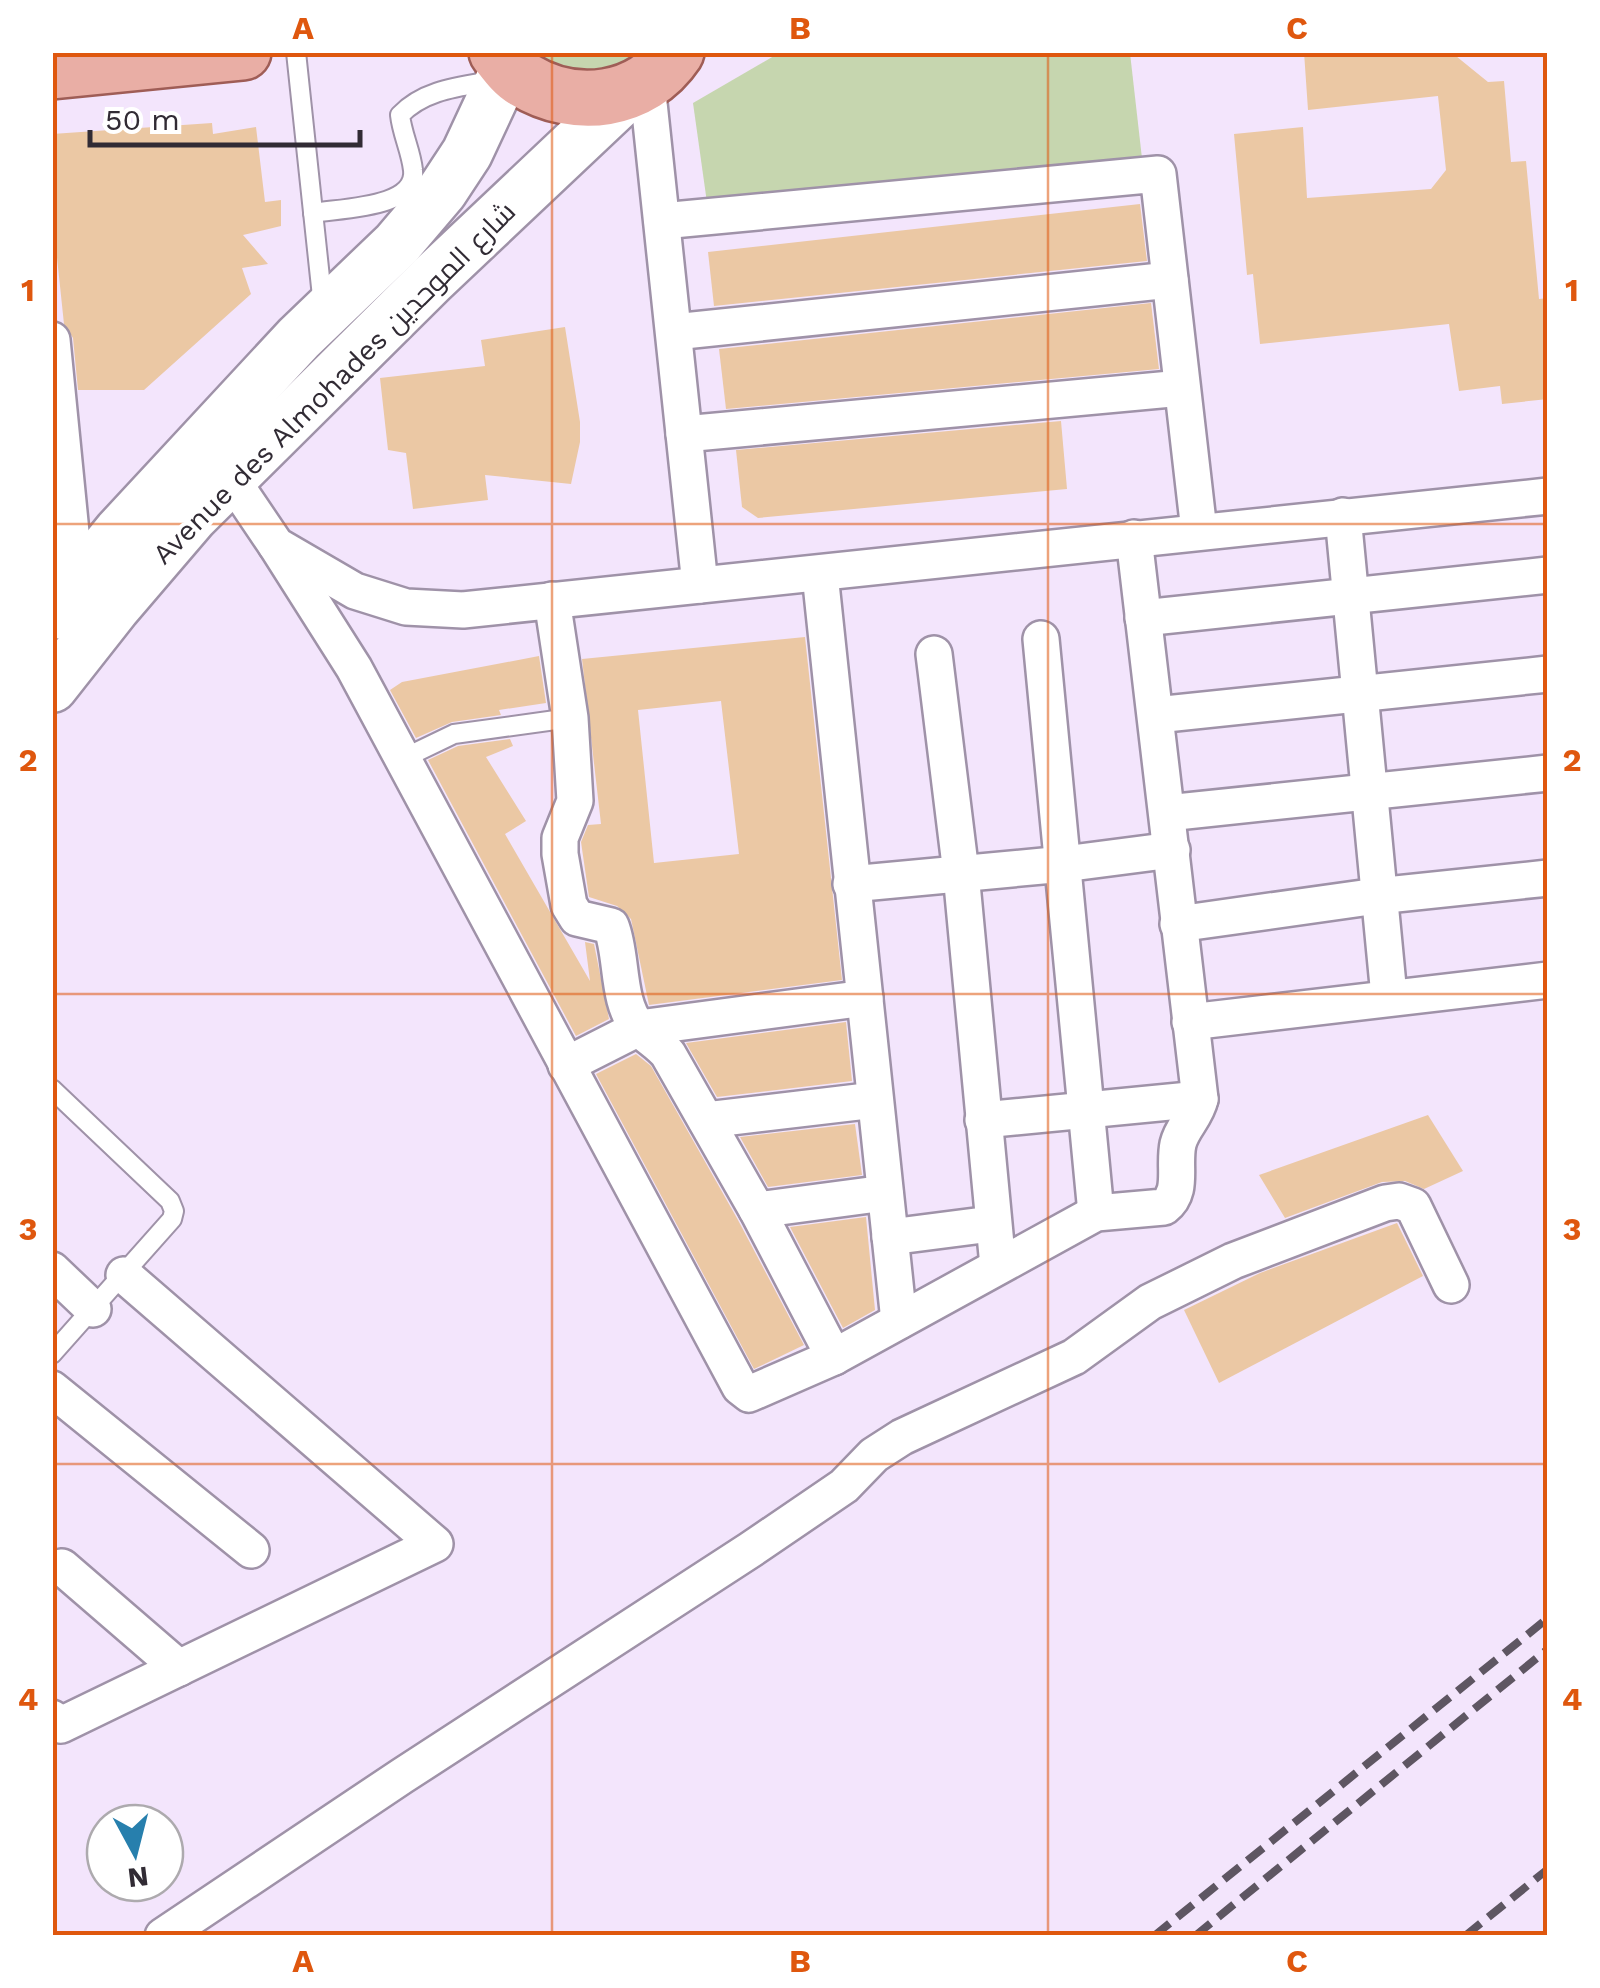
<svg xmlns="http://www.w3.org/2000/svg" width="1600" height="1988" font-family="'Work Sans',Cairo,sans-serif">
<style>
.green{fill:#c6d6af}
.building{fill:#ebc8a4;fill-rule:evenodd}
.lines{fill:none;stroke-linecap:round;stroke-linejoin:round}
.lane-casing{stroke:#9f92a8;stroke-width:22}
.street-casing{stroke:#9f92a8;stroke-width:40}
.secondary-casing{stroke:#9f92a8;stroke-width:55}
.primary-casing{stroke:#9f5d56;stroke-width:60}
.lane{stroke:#fff;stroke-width:18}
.street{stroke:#fff;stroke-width:35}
.secondary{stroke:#fff;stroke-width:50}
.primary{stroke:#e9aea5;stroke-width:55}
.rail{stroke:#5e5662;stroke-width:8;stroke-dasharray:20 10;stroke-linecap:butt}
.grid{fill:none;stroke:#df570e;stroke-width:2.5;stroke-opacity:0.55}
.labels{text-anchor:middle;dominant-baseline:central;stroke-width:8;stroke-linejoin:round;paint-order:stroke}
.street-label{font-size:28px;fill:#312b34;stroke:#fff}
.neatline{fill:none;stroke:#df570e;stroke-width:4}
.grid-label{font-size:32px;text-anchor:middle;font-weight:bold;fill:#df570e}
</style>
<rect width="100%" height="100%" fill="#f3e5fc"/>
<g class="green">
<path d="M536,53H635C604,79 567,75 536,53Z"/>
<path d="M779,53H1130L1144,176L709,217L693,103Z"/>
</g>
<g class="building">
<path d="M1304,52H1451L1488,82L1504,81L1511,162L1526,161L1539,299L1548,298V399L1502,404L1500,386L1459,391L1449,324L1260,344L1253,274L1247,275L1234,134L1303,127L1307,198L1431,189L1446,170L1438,96L1308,110Z"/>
<path d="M212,123L213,134L256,127L265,202L281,200V226L243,235L268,264L242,268L251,294L144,390H78L73,338L64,324L56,248L52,249V134Z"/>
<path d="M1140,204L1147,261L714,306L708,252Z"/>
<path d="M1151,303L1159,369L726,409L719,349Z"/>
<path d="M565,327L580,422V442L571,484L485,475L488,500L413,509L406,453L388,450L380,378L485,366L481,340Z"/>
<path d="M1061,421L1067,489L758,518L742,507L736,450Z"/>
<path d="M805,637L842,980L649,1005L631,919L617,906L589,897L581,842L588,825L601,824L582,659ZM721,701L739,854L654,863L638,710Z"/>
<path d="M539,656L546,703L499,710L501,715L452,722L416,738L390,690L402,682Z"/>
<path d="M510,739L513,746L486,757L526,821L505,834L590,981L585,942L594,944L609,1019L576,1036L428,760L458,746Z"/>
<path d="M846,1022L852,1081L717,1097L686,1043Z"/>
<path d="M636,1054L651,1066L738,1220L804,1345L754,1369L596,1074Z"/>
<path d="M1428,1115L1463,1171L1424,1189L1405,1181L1382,1182L1285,1218L1259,1175Z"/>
<path d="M855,1124L862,1175L768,1187L740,1137Z"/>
<path d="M866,1217L875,1310L843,1328L790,1227Z"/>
<path d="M1397,1223L1423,1276L1219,1383L1184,1310L1260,1273Z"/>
</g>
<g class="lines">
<defs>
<g id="lane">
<path d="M296,52L323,306"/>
<path d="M313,213C341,208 418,208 413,170C411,151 402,134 400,115C424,90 458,87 492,81"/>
<path d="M402,759L454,734L570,718"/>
<path d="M52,1089L170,1201L174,1211L172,1219L52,1354"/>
</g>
<g id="street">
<path d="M647,84L700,585"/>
<path d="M662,221L1158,174L1199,531"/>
<path d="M674,332L1170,280"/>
<path d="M52,340L76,583L63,584"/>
<path d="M684,434L1182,388"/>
<path d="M230,477L276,545L355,591L406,607L463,610L1548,496"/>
<path d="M1343,516L1389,996"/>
<path d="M276,545L354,668L740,1387L749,1394L834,1357L1096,1213L1164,1207C1184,1192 1173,1167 1178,1144C1182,1127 1196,1117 1200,1099L1134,538"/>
<path d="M820,574L899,1321"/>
<path d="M552,600L570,718L575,801L560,838V854L569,905L577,918L611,926C623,956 616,1001 638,1027C647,1037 659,1043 668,1054L757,1210L834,1357"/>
<path d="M1143,618L1548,575"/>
<path d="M1041,639L1096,1213"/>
<path d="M934,654L961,873L998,1266"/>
<path d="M1156,715L1548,674"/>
<path d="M1167,813L1548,773"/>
<path d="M851,884L1064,864L1172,850"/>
<path d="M1178,924L1377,896L1548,878"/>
<path d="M1190,1022L1548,980"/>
<path d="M566,1065L639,1028L865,998"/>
<path d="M706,1120L875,1100"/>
<path d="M983,1120L1200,1099"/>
<path d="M757,1210L885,1193"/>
<path d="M890,1237L991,1224"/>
<path d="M52,1270L93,1309"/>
<path d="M52,1389L251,1550"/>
<path d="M62,1567L179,1668"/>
<path d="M52,1718L61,1725L435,1544L124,1275"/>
<path d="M163,1936L402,1776L750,1550L844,1486L874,1455L902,1437L1074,1357L1150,1302L1233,1261L1385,1203L1399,1201L1413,1206L1451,1285"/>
</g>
<g id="secondary">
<path d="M52,614L119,532L299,338L397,244L442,191L467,153L508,65"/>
<path d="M52,687L115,607L192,517L432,279L630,92"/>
</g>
<g id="primary">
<path d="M497,52C505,62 513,74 524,80C575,111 642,103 676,52"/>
<path d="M52,71L243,52"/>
</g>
</defs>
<use href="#lane" class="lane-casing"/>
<use href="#street" class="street-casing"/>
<use href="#secondary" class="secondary-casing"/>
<use href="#primary" class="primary-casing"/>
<use href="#lane" class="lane"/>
<use href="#street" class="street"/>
<use href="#secondary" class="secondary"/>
<use href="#primary" class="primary"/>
<g class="rail">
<path d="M1154,1936L1548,1618"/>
<path d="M1195,1936L1548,1649"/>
<path d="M1465,1936L1548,1869"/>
</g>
</g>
<path class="grid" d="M552,52V1936M1048,52V1936M52,524H1548M52,994H1548M52,1464H1548"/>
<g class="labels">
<g class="street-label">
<text transform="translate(334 383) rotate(-45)">Avenue des Almohades شارع الموحدين</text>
</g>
</g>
<rect width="1600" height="1988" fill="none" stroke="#ffffff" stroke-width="110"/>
<g transform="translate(135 1853) rotate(173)"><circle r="48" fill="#ffffff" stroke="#adaaae" stroke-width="2.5"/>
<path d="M0-8L18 38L0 25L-18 38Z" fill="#277fad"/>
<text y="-15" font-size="28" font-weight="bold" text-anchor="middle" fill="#312b34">N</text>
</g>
<path d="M90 130v15h270v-15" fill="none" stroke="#312b34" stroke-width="5"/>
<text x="105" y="130" font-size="30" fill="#312b34" stroke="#ffffff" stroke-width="8" paint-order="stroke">50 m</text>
<rect x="55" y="55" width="1490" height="1878" class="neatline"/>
<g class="grid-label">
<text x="303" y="39">A</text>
<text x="800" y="39">B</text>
<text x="1297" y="39">C</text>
<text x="28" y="301">1</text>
<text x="1572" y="301">1</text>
<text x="28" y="771">2</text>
<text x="1572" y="771">2</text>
<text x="28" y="1240">3</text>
<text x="1572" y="1240">3</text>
<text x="28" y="1710">4</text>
<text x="1572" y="1710">4</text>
<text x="303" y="1972">A</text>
<text x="800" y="1972">B</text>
<text x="1297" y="1972">C</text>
</g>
</svg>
